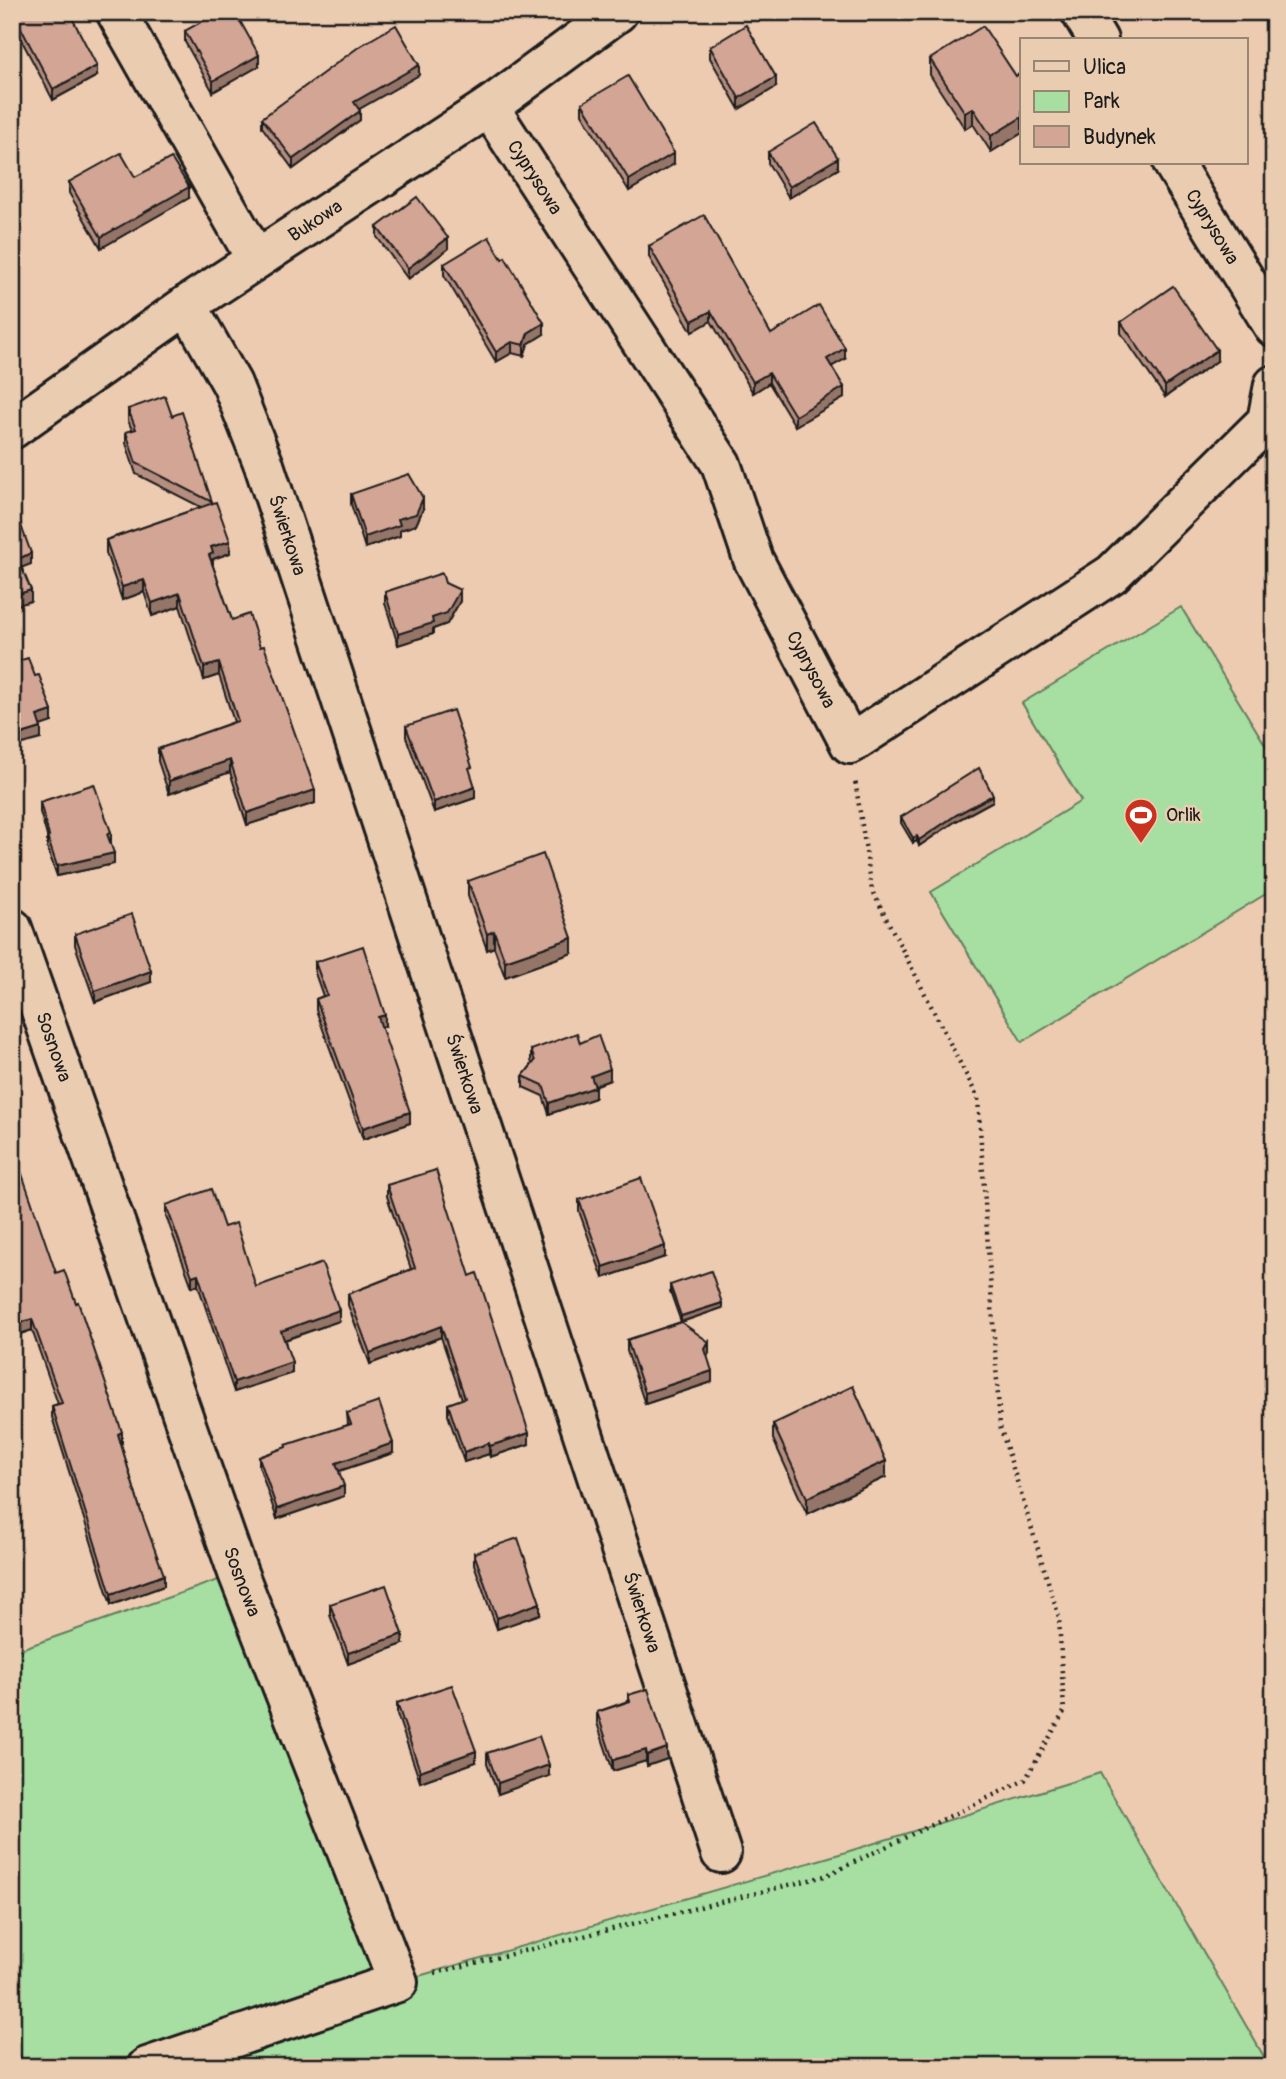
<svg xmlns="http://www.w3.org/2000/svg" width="1286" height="2079" font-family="Pangolin,sans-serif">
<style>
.green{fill:#a7dea1;stroke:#627d5e;stroke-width:2}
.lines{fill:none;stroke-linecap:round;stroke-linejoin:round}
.minor-casing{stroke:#1c1c1c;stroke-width:44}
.path{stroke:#1c1c1c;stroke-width:4.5;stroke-dasharray:2 5;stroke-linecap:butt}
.minor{stroke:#eacdb1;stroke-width:38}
.wall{fill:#b58e80;stroke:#1c1c1c;stroke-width:2}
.shaded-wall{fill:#947468;stroke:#1c1c1c;stroke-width:2}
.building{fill:#d3a595;stroke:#1c1c1c;stroke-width:2}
.labels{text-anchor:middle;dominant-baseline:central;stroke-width:5;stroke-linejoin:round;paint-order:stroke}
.street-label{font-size:19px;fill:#1c1c1c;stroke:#eacdb1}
.poi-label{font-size:19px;fill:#1c1c1c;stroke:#eacdb1;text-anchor:start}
</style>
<rect width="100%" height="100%" fill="#edcbb1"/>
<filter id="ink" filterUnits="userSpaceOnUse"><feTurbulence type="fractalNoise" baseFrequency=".0143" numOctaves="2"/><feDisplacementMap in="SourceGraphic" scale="14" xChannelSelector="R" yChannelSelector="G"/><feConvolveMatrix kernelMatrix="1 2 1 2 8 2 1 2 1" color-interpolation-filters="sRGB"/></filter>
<g filter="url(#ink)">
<g class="green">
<path d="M1181,607L1274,759V889L1022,1042L931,892L1081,801L1022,703Z"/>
<path d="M238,1573L398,1982L843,1853L1100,1773L1270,2067H24L12,2031V1652Z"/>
</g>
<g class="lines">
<defs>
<g id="minor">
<path d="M116,12L256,259"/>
<path d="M1081,12L1098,40"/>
<path id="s1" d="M489,107L721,464L753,559L850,744L1112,574L1267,421L1274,385"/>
<path id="s2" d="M1173,163L1274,327"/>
<path id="s3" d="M187,305L232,384L264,465L721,1853"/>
<path id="s4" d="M12,429L187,305L489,107L618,12"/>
<path id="s5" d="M12,928L238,1573L398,1982L147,2067"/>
</g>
</defs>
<use href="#minor" class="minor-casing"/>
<path class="path" d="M435,1973L825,1876L1025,1780L1064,1712L1059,1617L1000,1426L978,1098L872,890L855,780"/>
<use href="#minor" class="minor"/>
</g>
<g class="wall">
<path d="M13,13L97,76L53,100L13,24Z"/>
<path d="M185,31L259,66L213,92L185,42Z"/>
<path d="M710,47L776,87L739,109L710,58Z"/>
<path d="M930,59L1016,76L1022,72V133L991,152L973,124L965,129L930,75Z"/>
<path d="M419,75L359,109L360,120L293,169L262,127V118Z"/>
<path d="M582,103L674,164L629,191L582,114Z"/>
<path d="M768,152L838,169L789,198L768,163Z"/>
<path d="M135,177L189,198L101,248L69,193V182Z"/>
<path d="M377,227L448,249L408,279L377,237Z"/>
<path d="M649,246L771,334L845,359L831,367L844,398L795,426L769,383L753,393L711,321L692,332L649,257Z"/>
<path d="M444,264L544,334L528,344L524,356L512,353L496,362L444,275Z"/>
<path d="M1121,322L1217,361L1165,397L1121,333Z"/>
<path d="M128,409L172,416L212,502L230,553L213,559V566L232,620L260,647L315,803L247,825L230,772L169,794L158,761V749L234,722L219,675L204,680L180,606L152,616L144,592L122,600L106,553V540L201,507L136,474L126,443V432L132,430L128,420Z"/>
<path d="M351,494L423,509L416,525L400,530V536L365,548L351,504Z"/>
<path d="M445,583L460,601L447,624L433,629V634L398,645L385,603V592Z"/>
<path d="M406,726L472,778L475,798L434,812L406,737Z"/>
<path d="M993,801L956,821L919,846L917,841L913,843L901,823V817Z"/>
<path d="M40,802L111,843L114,864L57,876L47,847V836L40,812Z"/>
<path d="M468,881L572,953L505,977L494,947L487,950L468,896Z"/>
<path d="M75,934L151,982L95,1002L75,945Z"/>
<path d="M315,962L385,1026L381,1027L410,1123L363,1139L316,1010V999L323,996L315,973Z"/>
<path d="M531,1050L610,1080L594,1086L595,1098L549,1114L543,1096L523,1087V1076L532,1064L531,1060Z"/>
<path d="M12,1174L56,1273L122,1443L121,1444L140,1509L164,1586L111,1605L52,1417V1406L58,1404L32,1330L20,1334L12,1311Z"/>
<path d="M387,1185L470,1276L529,1444L490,1457L489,1454L464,1462L448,1415V1404L462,1399L441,1337L370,1364L348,1305V1294L411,1269L387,1196Z"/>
<path d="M579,1200L665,1257L603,1278L579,1211Z"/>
<path d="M166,1205L224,1227L256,1287L339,1321L285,1340L292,1373L234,1392L198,1285L192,1287L166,1216Z"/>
<path d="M670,1285L722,1308L681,1322L709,1353L707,1356L712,1382L645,1404L627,1351V1340L681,1322L670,1291Z"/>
<path d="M347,1413L393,1453L339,1471L344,1496L277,1519L259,1466V1457L348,1425Z"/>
<path d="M773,1424L886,1477L807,1514L773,1439Z"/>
<path d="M474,1553L540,1614L497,1629L474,1564Z"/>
<path d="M330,1604L403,1644L348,1664L330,1615Z"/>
<path d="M628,1695L667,1759L647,1766L646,1761L613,1771L597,1723V1712L628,1701Z"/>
<path d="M397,1703L476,1762L420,1782L397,1714Z"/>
<path d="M487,1753L549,1776L498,1794L487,1764Z"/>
</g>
<g class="shaded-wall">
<path d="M259,55V66L213,92V81Z"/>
<path d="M419,65V75L354,112V102Z"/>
<path d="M97,66V76L53,100V89Z"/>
<path d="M776,77V87L739,109V98Z"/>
<path d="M973,108V124L965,129V113Z"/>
<path d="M360,111V120L293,169V159Z"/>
<path d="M1022,117V133L991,152V136Z"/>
<path d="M674,153V164L629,191V180Z"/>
<path d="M838,158V169L789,198V187Z"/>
<path d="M189,187V198L101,248V237Z"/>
<path d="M448,238V249L408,279V268Z"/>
<path d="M711,311V321L692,332V321Z"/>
<path d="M544,323V334L528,344L524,356V345L528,333Z"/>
<path d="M512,342V353L496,362V352Z"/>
<path d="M845,348V359L827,369V359Z"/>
<path d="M1217,350V361L1165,397V386Z"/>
<path d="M769,373V383L753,393V382Z"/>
<path d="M844,387V398L795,426V416Z"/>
<path d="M423,498V509L416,525L400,530V536L365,548V537L398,519Z"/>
<path d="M230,541V553L213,559V566L209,555L211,547Z"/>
<path d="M31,553V564L18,569V559Z"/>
<path d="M144,580V592L122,600V587Z"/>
<path d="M31,590V601L12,607V596Z"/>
<path d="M460,590V601L447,624L433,629V634L398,645V634L432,618Z"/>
<path d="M180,593V606L152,616V603Z"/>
<path d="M219,663V675L204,680V667Z"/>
<path d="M52,711V722L37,727V716Z"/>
<path d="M41,728V739L12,747V737Z"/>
<path d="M230,760V772L169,794V781Z"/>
<path d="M475,787V798L434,812V802Z"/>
<path d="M315,790V803L247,825V813Z"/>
<path d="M993,795V801L956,821L919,846V840L956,815Z"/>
<path d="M111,832V843L107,844V834Z"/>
<path d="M917,836V841L913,843V838Z"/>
<path d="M114,853V864L57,876V866Z"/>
<path d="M494,931V947L487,950V934Z"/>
<path d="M572,938V953L505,977V961Z"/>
<path d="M151,971V982L95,1002V991Z"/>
<path d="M385,1015V1026L378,1028V1017Z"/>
<path d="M610,1069V1080L591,1087V1076Z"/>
<path d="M595,1087V1098L549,1114V1103Z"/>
<path d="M410,1112V1123L363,1139V1128Z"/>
<path d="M665,1246V1257L603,1278V1267Z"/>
<path d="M198,1274V1285L192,1287V1276Z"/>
<path d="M722,1303V1308L681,1322V1316Z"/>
<path d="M339,1310V1321L281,1341V1331Z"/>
<path d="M32,1319V1330L20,1334V1323Z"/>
<path d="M441,1326V1337L370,1364V1353Z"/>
<path d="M709,1342V1353L705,1360V1349Z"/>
<path d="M292,1362V1373L234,1392V1382Z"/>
<path d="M712,1371V1382L645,1404V1393Z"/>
<path d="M122,1432V1443L118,1445V1434Z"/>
<path d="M529,1433V1444L490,1457V1446Z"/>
<path d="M393,1443V1453L336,1472V1463Z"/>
<path d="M489,1443V1454L464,1462V1452Z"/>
<path d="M886,1461V1477L807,1514V1498Z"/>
<path d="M344,1486V1496L277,1519V1509Z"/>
<path d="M164,1575V1586L111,1605V1594Z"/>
<path d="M540,1603V1614L497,1629V1618Z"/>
<path d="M403,1634V1644L348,1664V1653Z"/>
<path d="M667,1748V1759L647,1766V1755Z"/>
<path d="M646,1750V1761L613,1771V1760Z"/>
<path d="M476,1751V1762L420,1782V1771Z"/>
<path d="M549,1765V1776L498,1794V1783Z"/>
</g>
<g class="building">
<path d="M15,12H69L97,66L53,89L13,13Z"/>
<path d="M219,12H235L259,55L213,81L185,31Z"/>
<path d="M396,25L419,65L354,102L360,111L293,159L262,118L360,46Z"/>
<path d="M746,25L776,77L739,98L710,47Z"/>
<path d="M983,26L1016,76L1022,72V117L991,136L973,108L965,113L930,59Z"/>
<path d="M628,76L674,153L629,180L582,103Z"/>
<path d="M816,123L838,158L789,187L768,152Z"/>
<path d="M121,153L135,177L171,158L189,187L101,237L69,182Z"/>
<path d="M417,197L448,238L408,268L377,227Z"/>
<path d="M704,215L771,334L819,305L845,348L827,359L844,387L795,416L769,373L753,382L711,311L692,321L649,246Z"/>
<path d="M489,237L502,259L505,257L544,323L528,333L524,345L512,342L496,352L444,264Z"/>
<path d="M1173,286L1217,350L1165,386L1121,322Z"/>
<path d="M165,396L172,416L182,412L212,502L136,463L126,432L136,429L128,409Z"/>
<path d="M409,474L423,498L416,514L398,519L400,525L365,537L351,494Z"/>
<path d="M216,502L230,541L211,547L213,553L209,555L232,620L249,614L260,647L264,646L315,790L247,813L230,760L169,781L158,749L238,721L219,663L204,667L180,593L152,603L144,580L122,587L106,540Z"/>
<path d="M19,520L31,553L18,559L31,590L12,596V523Z"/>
<path d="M442,573L445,583L460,590L447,613L432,618L433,623L398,634L385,592Z"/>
<path d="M28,658L35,676L39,675L52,711L37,716L41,728L12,737V663Z"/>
<path d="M453,710L472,767L469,768L475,787L434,802L406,726Z"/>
<path d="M979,768L993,795L956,815L919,840L917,836L913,838L901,817Z"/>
<path d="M94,784L111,832L107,834L114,853L57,866L47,836H49L40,802Z"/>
<path d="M543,854L572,938L505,961L494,931L487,934L468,881Z"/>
<path d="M132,914L151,971L95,991L75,934Z"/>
<path d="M363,946L385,1015L378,1017L410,1112L363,1128L316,999L327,995L315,962Z"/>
<path d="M577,1033L580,1043L598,1035L610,1069L591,1076L595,1087L549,1103L543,1085L523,1076L535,1061L531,1050Z"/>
<path d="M436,1170L470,1276L477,1273L529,1433L490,1446L489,1443L464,1452L448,1404L465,1398L441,1326L370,1353L348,1294L415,1268L387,1185Z"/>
<path d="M21,1171L56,1273L64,1270L76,1303L78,1302L122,1432L118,1434L140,1509L164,1575L111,1594L52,1406L62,1403L32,1319L20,1323L12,1300V1174Z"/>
<path d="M641,1178L665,1246L603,1267L579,1200Z"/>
<path d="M211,1189L224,1227L236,1223L256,1287L322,1263L339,1310L281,1331L292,1362L234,1382L198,1274L192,1276L166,1205Z"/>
<path d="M711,1271L722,1303L681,1316L670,1285Z"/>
<path d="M681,1322L709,1342L705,1349L712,1371L645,1393L627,1340Z"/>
<path d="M853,1386L886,1461L807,1498L773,1424Z"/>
<path d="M379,1402L393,1443L336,1463L344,1486L277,1509L259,1457L286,1447V1445L351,1424L347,1413Z"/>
<path d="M518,1538L540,1603L497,1618L474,1553Z"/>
<path d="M386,1585L403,1634L348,1653L330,1604Z"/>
<path d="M452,1685L476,1751L420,1771L397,1703Z"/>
<path d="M648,1689L667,1748L647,1755L646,1750L613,1760L597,1712L630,1701L628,1695Z"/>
<path d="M539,1736L549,1765L498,1783L487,1753Z"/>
</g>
</g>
<defs>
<symbol id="stadium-pin" viewBox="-11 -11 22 30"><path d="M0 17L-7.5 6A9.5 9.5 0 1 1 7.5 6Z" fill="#c8321e" stroke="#eacdb1"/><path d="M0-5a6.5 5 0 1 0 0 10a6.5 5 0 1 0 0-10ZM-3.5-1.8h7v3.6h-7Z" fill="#fff"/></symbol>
</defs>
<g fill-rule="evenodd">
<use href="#stadium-pin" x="1122" y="796" width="38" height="52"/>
</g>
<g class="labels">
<g class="street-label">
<text stroke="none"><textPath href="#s1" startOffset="84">Cyprysowa</textPath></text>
<text stroke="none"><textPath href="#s4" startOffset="368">Bukowa</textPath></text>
<text stroke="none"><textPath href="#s2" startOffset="75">Cyprysowa</textPath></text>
<text stroke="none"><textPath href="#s3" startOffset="252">Świerkowa</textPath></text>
<text stroke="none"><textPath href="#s1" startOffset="651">Cyprysowa</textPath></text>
<text stroke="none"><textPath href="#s5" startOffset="126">Sosnowa</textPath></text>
<text stroke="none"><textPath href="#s3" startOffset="819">Świerkowa</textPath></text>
<text stroke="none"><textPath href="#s5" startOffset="693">Sosnowa</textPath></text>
<text stroke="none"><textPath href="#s3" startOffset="1386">Świerkowa</textPath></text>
</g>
<g class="poi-label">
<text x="1166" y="815">Orlik</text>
</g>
</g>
<rect width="1286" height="2079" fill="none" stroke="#eacdb1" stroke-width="42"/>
<rect x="21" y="21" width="1244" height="2037" fill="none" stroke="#1c1c1c" stroke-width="2.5" filter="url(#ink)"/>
<rect x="1020" y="38" width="228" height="126" fill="#eacdb1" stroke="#988675" stroke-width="2"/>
<rect x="1034" y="61" width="35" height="10" fill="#eacdb1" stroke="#988675" stroke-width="2"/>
<text x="1083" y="74" font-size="21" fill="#1c1c1c">Ulica</text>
<rect x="1034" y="91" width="35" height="21" fill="#a7dea1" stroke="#988675" stroke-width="2"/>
<text x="1083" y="108" font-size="21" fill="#1c1c1c">Park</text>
<rect x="1034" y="126" width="35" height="21" fill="#d3a595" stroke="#988675" stroke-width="2"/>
<text x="1083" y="144" font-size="21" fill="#1c1c1c">Budynek</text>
</svg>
